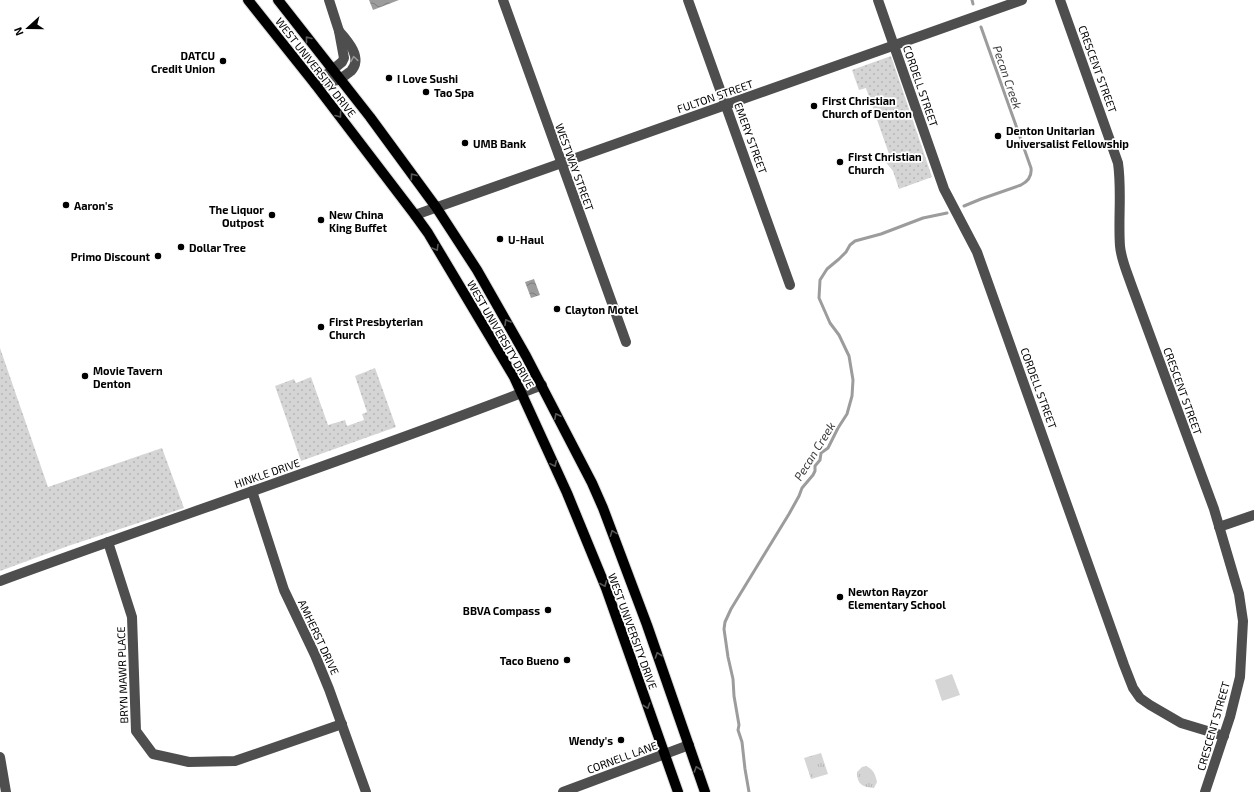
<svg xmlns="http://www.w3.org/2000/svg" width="1254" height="792" font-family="'Exo 2',sans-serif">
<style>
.grass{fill:url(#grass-dots)}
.park{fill:url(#park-tufts)}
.pitch{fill:#d5d5d5}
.water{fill:url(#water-waves)}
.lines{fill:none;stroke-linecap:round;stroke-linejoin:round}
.stream{stroke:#9c9c9c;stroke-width:3}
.major-casing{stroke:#dbdbdb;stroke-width:12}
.minor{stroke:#4e4e4e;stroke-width:10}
.major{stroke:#000;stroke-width:10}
.oneway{stroke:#595959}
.oneway2{stroke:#959595}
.poi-dot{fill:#000;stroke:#fff;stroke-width:1.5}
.labels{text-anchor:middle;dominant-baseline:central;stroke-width:3.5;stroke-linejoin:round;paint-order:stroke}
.poi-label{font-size:11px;font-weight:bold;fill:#000;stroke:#fff;text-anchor:start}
.street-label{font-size:11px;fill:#000;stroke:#fff}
.water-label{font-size:12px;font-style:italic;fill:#3d3d3d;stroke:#fff}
</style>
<defs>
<pattern id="grass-dots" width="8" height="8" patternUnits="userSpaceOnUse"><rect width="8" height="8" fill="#d5d5d5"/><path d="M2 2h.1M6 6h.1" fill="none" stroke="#b5b5b5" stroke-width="1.8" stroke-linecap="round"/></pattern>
<pattern id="park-tufts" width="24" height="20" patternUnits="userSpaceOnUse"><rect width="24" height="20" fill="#d5d5d5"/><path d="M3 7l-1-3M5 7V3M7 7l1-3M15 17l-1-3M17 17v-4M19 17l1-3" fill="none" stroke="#b5b5b5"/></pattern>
<pattern id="water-waves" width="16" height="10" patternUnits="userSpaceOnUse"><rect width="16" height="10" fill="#9c9c9c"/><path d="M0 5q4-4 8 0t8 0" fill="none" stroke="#7d7d7d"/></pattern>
</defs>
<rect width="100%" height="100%" fill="#fff"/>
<g class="grass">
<path d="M891,56L932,177L899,189L893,171L884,160L889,154L866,88L859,90L852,70Z"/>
<path d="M0,348L48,487L162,448L184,508L68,546L0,571Z"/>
<path d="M375,368L396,427L301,461L275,386L294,379L296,383L311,377L328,425L345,420L347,426L364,420L362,414L367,412L355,376Z"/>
</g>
<g class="park">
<path d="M821,753L828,774L811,779L804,758Z"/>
<path d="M866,766C874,770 875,774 877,782L874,788C863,787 857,785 857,772L862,767Z"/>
</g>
<path class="pitch" d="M952,674L960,695L942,701L935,680Z"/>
<g class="water">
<path d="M369,0H399L373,10Z"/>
<path d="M534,279L540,295L531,298L525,282Z"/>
</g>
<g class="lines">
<g class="stream">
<path d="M972,0L973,4"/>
<path d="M964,206L981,199L1021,185C1029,181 1032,176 1031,168L981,27"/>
<path d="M749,792L745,769L742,742L738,730L739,725L734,696L733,679L728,657L724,629L725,622L731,609L789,514L799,496L802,488L813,475L815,471V466L820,460L821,453L828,448L838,428L847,414L852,396L853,380L849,356L839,335L830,323L819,298L820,280L827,269L839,259L846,252L850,245L855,241L881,234L923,218L947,213"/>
</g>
<defs>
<g id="major">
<path d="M248,0L315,84L415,215L428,233L514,377L567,493L606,588L678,792"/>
<path d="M278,0L370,117L436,207L477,270L526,356L592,483L603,508L647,625L705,792"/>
</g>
</defs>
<use href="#major" class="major-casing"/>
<g class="minor">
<path d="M503,0L626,342"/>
<path d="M688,0L790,285"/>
<path d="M878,0L944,189L977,252L1124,665L1133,688L1140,698L1150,705L1181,723L1224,736"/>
<path d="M1060,0L1118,163C1122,191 1118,218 1120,246C1121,259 1127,272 1131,284L1214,509L1239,594L1243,621L1240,677L1230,717L1205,792"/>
<path d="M315,84L342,62L344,58L339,31L329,0"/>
<path d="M317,84C324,83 331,82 338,80C342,78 347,74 351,71C363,58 348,41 339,31"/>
<path d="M415,215L1022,0"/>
<path d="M252,491L284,590L315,655L329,689L366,792"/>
<path d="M1219,527L1254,515"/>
<path d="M108,542L132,617L136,731L153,754L189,762L235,761L342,724"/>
<path d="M0,581C180,515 363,455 542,385"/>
<path d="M0,757L6,792"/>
<path d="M563,792L689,745"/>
</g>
<use href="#major" class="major"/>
</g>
<defs><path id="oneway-chevron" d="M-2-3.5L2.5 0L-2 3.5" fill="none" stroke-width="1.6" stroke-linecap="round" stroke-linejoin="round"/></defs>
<g class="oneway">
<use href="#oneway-chevron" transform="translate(308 39) rotate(-128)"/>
<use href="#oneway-chevron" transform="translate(339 115) rotate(53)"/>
<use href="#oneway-chevron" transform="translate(413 176) rotate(-126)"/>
<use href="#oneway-chevron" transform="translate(436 248) rotate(59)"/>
<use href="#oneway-chevron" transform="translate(507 322) rotate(-120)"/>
<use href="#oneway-chevron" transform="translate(557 416) rotate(-117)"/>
<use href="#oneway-chevron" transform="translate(554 464) rotate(66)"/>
<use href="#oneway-chevron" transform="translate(613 533) rotate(-111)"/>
<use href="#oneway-chevron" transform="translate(604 584) rotate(68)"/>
<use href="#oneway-chevron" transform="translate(658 655) rotate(-109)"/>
<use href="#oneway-chevron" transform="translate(647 706) rotate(71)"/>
<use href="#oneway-chevron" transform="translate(697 769) rotate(-109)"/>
</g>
<use class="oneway2" href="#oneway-chevron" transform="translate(354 59) rotate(-99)"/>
<g class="poi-dot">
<circle cx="223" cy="61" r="4"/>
<circle cx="389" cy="78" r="4"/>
<circle cx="426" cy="92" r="4"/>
<circle cx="814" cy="106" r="4"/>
<circle cx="998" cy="136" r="4"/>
<circle cx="465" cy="143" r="4"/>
<circle cx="840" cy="162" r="4"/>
<circle cx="66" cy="205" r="4"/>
<circle cx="272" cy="215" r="4"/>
<circle cx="321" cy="220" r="4"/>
<circle cx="500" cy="239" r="4"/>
<circle cx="181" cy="247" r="4"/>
<circle cx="158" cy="256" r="4"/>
<circle cx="557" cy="309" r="4"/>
<circle cx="321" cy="327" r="4"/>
<circle cx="85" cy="376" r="4"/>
<circle cx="840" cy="597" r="4"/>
<circle cx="548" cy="610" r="4"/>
<circle cx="567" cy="660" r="4"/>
<circle cx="621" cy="740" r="4"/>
</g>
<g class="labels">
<g class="poi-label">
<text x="215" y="55" text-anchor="end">DATCU<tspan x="215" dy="13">Credit Union</tspan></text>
<text x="397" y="78">I Love Sushi</text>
<text x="434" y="92">Tao Spa</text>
<text x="822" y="100">First Christian<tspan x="822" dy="13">Church of Denton</tspan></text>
<text x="1006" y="130">Denton Unitarian<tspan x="1006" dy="13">Universalist Fellowship</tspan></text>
<text x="473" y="143">UMB Bank</text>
<text x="848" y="156">First Christian<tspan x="848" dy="13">Church</tspan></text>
<text x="74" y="205">Aaron's</text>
<text x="264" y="209" text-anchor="end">The Liquor<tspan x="264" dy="13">Outpost</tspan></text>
<text x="329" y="214">New China<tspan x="329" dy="13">King Buffet</tspan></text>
<text x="508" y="239">U-Haul</text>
<text x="189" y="247">Dollar Tree</text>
<text x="150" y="256" text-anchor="end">Primo Discount</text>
<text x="565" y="309">Clayton Motel</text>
<text x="329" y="321">First Presbyterian<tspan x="329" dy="13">Church</tspan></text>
<text x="93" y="370">Movie Tavern<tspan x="93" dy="13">Denton</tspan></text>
<text x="848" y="591">Newton Rayzor<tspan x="848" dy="13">Elementary School</tspan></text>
<text x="540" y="610" text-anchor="end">BBVA Compass</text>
<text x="559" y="660" text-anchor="end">Taco Bueno</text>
<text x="613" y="740" text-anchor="end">Wendy's</text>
</g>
<g class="street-label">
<text transform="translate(316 67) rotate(52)">WEST UNIVERSITY DRIVE</text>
<text transform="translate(1098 69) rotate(70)">CRESCENT STREET</text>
<text transform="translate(921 86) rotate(71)">CORDELL STREET</text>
<text transform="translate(715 96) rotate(-19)">FULTON STREET</text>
<text transform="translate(751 138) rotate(70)">EMERY STREET</text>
<text transform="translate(575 167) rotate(70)">WESTWAY STREET</text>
<text transform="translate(501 334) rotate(60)">WEST UNIVERSITY DRIVE</text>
<text transform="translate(1039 388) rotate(70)">CORDELL STREET</text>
<text transform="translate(1183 391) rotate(70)">CRESCENT STREET</text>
<text transform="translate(267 473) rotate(-19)">HINKLE DRIVE</text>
<text transform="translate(633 631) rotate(70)">WEST UNIVERSITY DRIVE</text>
<text transform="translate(319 637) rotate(65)">AMHERST DRIVE</text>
<text transform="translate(122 675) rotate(-92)">BRYN MAWR PLACE</text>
<text transform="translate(1213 726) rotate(-74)">CRESCENT STREET</text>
<text transform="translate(622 757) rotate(-20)">CORNELL LANE</text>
</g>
<g class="water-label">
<text transform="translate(1008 77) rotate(71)">Pecan Creek</text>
<text transform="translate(814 451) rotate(-58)">Pecan Creek</text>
</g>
</g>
<g transform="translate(28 28) rotate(249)" stroke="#ffffff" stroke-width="3" paint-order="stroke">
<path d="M0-3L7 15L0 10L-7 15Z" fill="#000000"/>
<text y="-6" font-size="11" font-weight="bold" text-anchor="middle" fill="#000000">N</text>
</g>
</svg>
